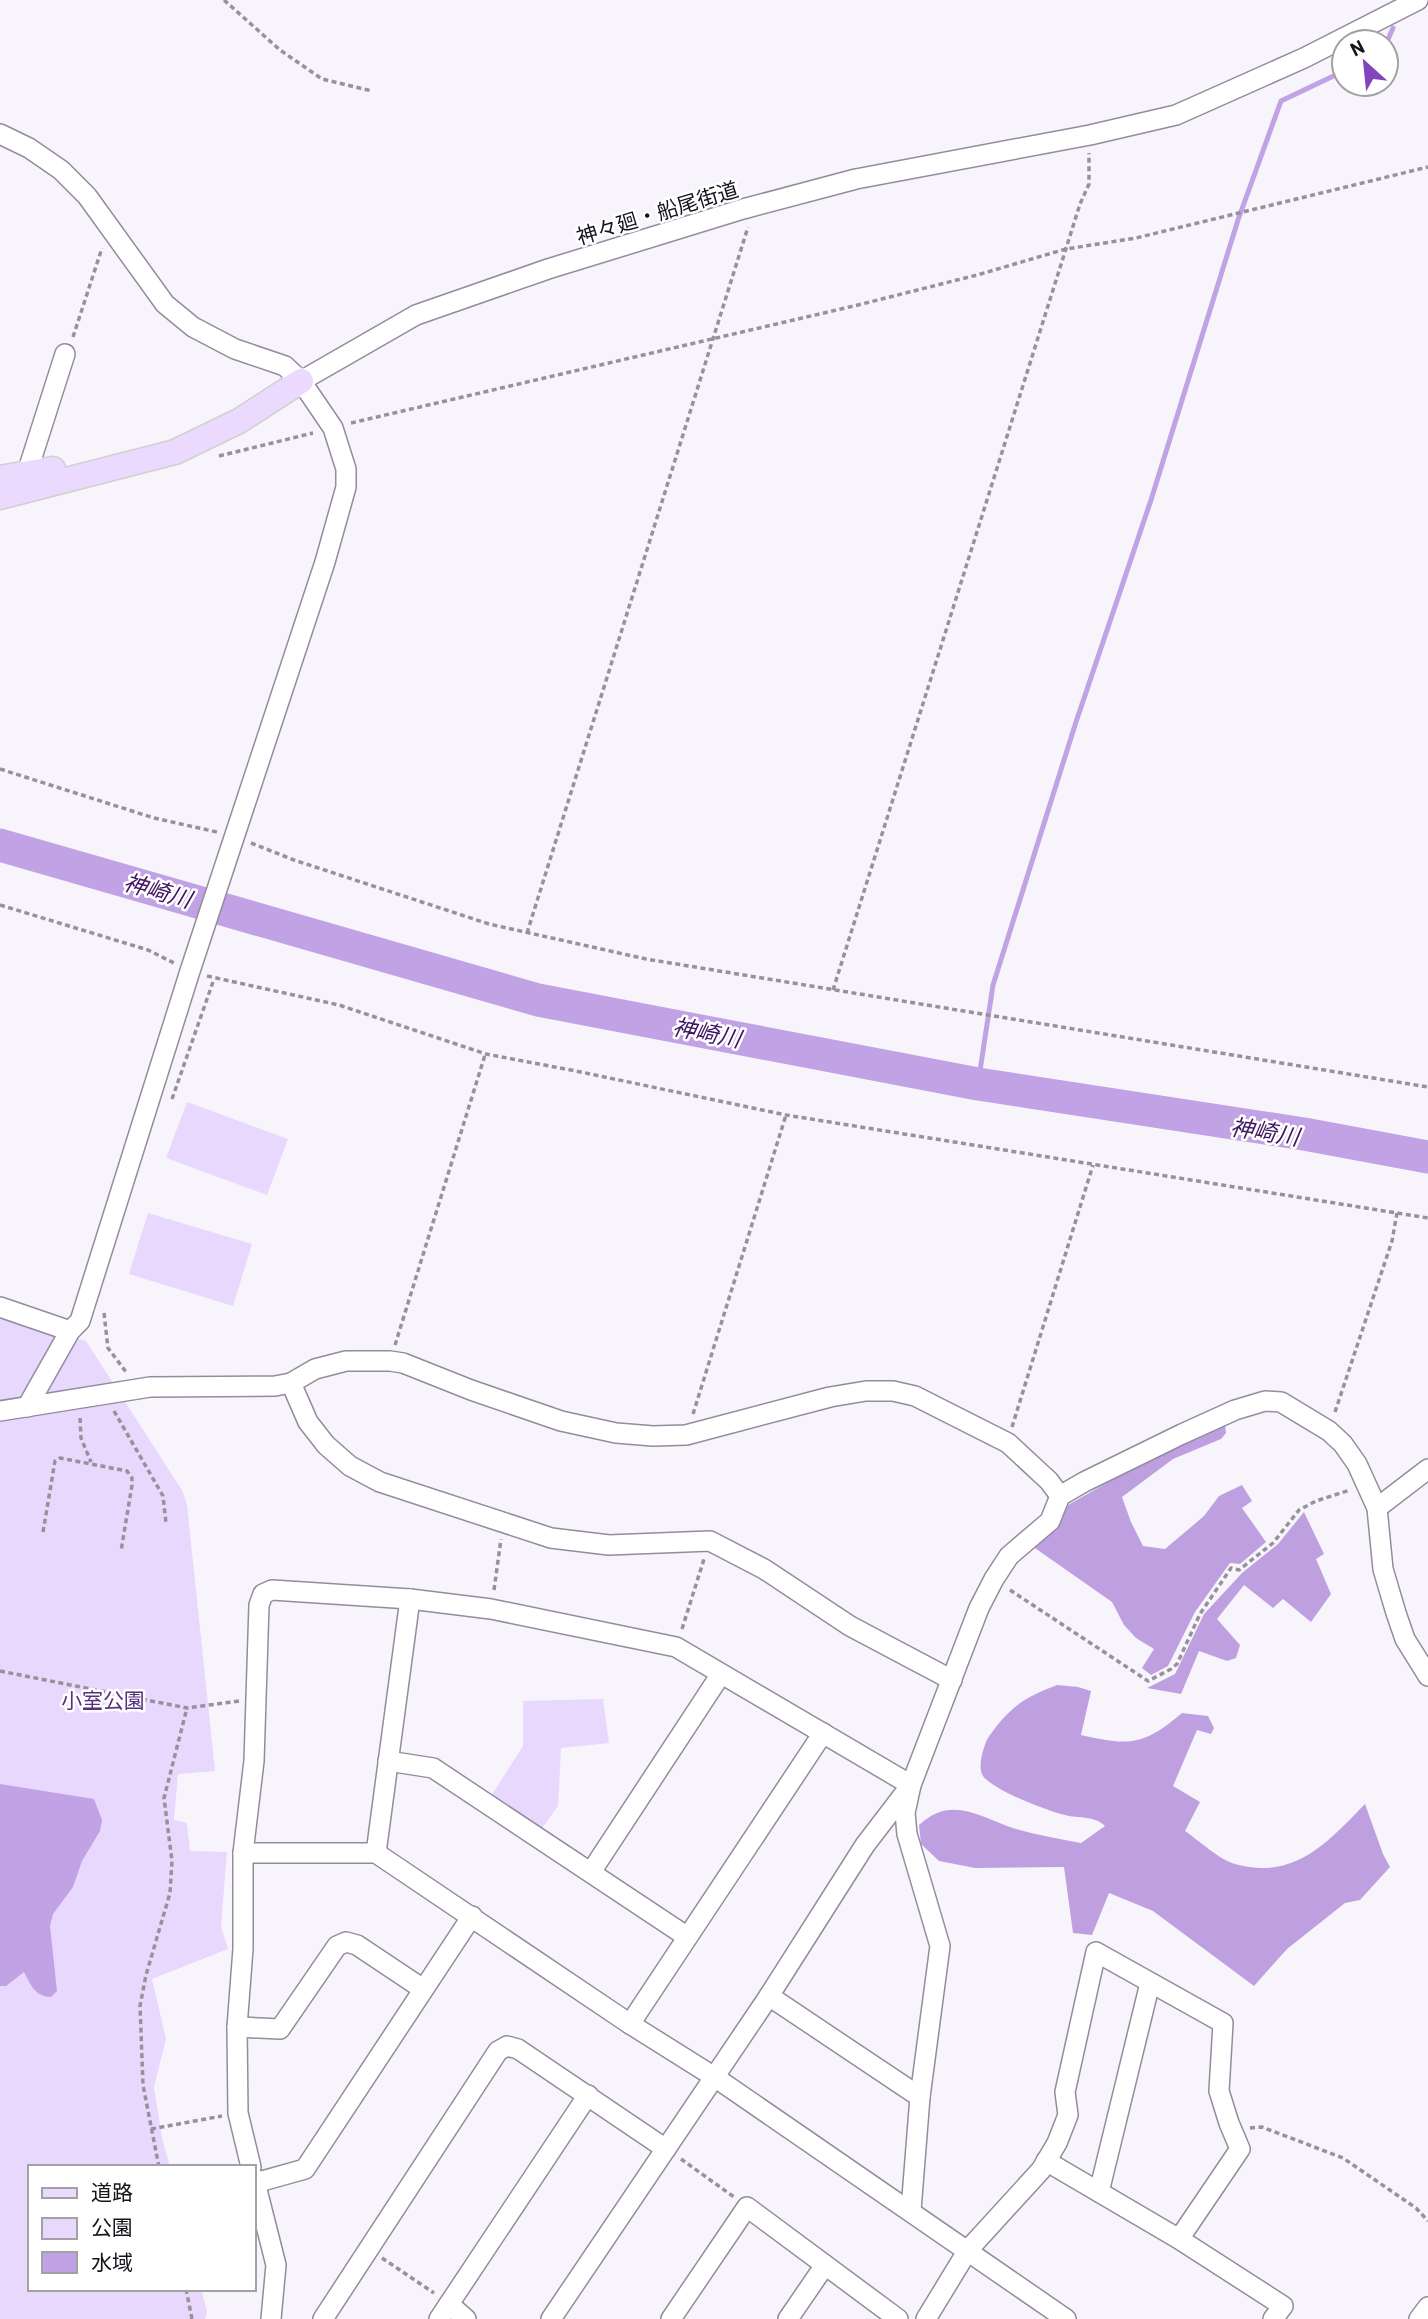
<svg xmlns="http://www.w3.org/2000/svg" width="1428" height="2319" font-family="Barlow,'Noto Sans JP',sans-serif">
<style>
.green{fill:#e9d8fe}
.forest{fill:#bea0e1}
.water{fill:#c1a2e4}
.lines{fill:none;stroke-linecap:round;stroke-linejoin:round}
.stream{stroke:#c1a2e4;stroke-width:5}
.river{stroke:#c1a2e4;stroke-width:33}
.minor-casing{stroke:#948b9e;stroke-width:22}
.major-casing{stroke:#d0d0d1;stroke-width:27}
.path{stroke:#959299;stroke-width:3.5;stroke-dasharray:5 3.5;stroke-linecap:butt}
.minor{stroke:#fff;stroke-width:19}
.major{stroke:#ebdafe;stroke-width:24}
.labels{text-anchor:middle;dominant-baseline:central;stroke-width:5;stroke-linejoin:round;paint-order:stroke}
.street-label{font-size:21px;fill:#16131a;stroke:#fff}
.park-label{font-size:21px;fill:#58307d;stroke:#fff}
.water-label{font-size:23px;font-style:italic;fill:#401561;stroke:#fff}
</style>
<rect width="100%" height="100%" fill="#f7f4fc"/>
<g class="green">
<path d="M187,1102L288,1139L267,1195L166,1158Z"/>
<path d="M148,1213L252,1244L233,1306L129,1274Z"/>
<path d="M0,1319L86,1341L183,1492L187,1505L215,1771L178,1774L174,1820L187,1823L190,1851L227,1852L221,1926L228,1949L152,1979L166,2039L154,2087L162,2138L170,2167H30V2289H201L207,2311L205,2319H0Z"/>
<path d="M603,1699L609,1743L561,1748L558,1806L540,1831L489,1799L523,1746V1701Z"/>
</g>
<g class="forest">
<path d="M1221,1418L1225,1425L1226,1433L1221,1439L1173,1459L1122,1497L1131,1522L1143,1546L1165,1549L1204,1516L1219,1496L1242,1485L1252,1501L1242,1508L1266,1542L1240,1564L1230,1563L1195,1612L1168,1666L1151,1675L1142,1668L1154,1649L1136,1638L1124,1625L1112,1602L1032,1546L1051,1531L1068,1505Z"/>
<path d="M1304,1512L1324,1554L1316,1559L1331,1594L1311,1622L1283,1599L1273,1608L1244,1585L1217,1619L1240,1645L1236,1658L1227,1661L1199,1651L1181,1694L1147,1688L1175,1674L1204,1614L1242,1573L1278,1544Z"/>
<path d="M1057,1685L1078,1687L1091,1691L1081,1735C1129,1746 1143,1746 1182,1713L1208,1716L1214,1728L1211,1734L1197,1730L1173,1786L1200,1802L1185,1831C1198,1840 1220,1860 1235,1864C1294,1881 1328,1842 1365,1804L1383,1854L1390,1867L1360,1900L1345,1903L1287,1949L1254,1986L1153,1911L1109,1893L1092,1935L1073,1933L1064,1867L975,1868L939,1861L921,1844L919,1825C952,1794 981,1818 1016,1829C1037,1835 1060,1839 1081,1843L1105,1826C1094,1815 1079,1819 1065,1815C1047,1811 993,1790 983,1776C978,1769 982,1752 985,1745C986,1740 990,1735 993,1731C1012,1705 1028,1696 1057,1685Z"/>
</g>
<path class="water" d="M0,1784L94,1799L102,1820L100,1831L82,1861L73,1887L53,1914L50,1926L57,1991L51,1997C34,1996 31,1985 24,1972L6,1986H0Z"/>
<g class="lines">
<g class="stream">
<path d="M1386,44L1393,28"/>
<path d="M978,1084L993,985L1076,722L1151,500L1238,220L1281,101L1344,71"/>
</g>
<path class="river" d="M0,845L538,1000L978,1084L1304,1134L1428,1157"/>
<defs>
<g id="minor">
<path d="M0,134L29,148L61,170L87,196L165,304L193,327L235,349L285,366L301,381L333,428L346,469V487L325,562L190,971L80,1321L70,1331L27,1407"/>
<path d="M301,381L416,315L548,269L743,209L856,179L1090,135L1176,115L1304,58L1418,0"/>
<path d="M27,473L65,354"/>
<path d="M0,1307L70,1331"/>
<path d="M291,1383L308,1422L326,1445L350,1466L380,1482L551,1538L609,1545L710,1541L764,1569L850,1626L952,1680"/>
<path d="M0,1411L150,1387L275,1386L291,1383L315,1369L346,1361H390L403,1363L471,1390L561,1421L616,1433L653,1436L686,1435L830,1397L866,1391H893L915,1396L1008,1443L1049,1481L1060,1496"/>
<path d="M1377,1508L1428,1469"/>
<path d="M388,1761L433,1768L686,1936"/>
<path d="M243,1853H376L630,2024L716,2078L1066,2319"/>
<path d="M376,1853L410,1599"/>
<path d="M591,1872L721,1674"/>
<path d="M769,1996L920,2097"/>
<path d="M630,2024L823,1733"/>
<path d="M237,2027L280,2029L337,1946L346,1942L357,1945L423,1989"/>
<path d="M1046,2161L1179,2239L1283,2306L1273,2319"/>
<path d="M251,2167L238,2113L237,2027L243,1949V1853L254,1761L259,1605L263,1594L272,1590L410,1599L491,1609L676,1647L911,1785L865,1845L769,1996L551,2319"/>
<path d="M254,2178L276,2265L271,2319"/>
<path d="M255,2183L305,2169L472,1916"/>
<path d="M1099,2192L1150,1983"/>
<path d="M911,2210L920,2097L940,1946L907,1834L905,1813L911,1785L979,1608L994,1579L1009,1556L1050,1521L1060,1496L1084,1482L1182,1434L1235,1410L1265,1401L1281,1402L1329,1431L1343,1444L1357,1464L1377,1508L1383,1569L1396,1613L1405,1639L1428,1676"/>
<path d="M449,2304L466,2319"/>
<path d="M323,2319L498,2051L507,2046L518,2049L666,2149"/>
<path d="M439,2319L588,2095"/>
<path d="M671,2319L747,2207L898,2319"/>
<path d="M788,2319L825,2265"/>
<path d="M926,2319L968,2250L1041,2170L1057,2143L1068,2115L1065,2092L1096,1952L1223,2023L1219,2091L1229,2123L1240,2149L1179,2239"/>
<path d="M1419,2319L1428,2307"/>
</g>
<g id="major">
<path d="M0,478L53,469"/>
<path d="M0,497L175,452L239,421L301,381"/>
</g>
</defs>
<use href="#minor" class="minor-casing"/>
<use href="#major" class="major-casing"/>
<g class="path">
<path d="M224,0L280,50L322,79L372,91"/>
<path d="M73,337L102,248"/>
<path d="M351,423L858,305L977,275L1066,249L1136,238L1428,167"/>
<path d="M219,456L313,433"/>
<path d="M0,769L154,818L217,832"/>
<path d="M251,843L294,860L489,924L646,959L1428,1087"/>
<path d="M0,905L148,950L174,963"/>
<path d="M527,933L748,227"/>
<path d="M207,976L339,1005L486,1054L576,1071L786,1115L1428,1218"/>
<path d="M833,990L1080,204L1089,184V153"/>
<path d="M172,1099L214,979"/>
<path d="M104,1313L108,1348L126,1372"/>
<path d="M395,1345L485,1055"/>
<path d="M114,1411L163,1496L166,1523"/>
<path d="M1335,1412L1392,1241L1397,1213"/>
<path d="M693,1414L786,1115"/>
<path d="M80,1418L81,1438L91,1462"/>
<path d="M1012,1427L1093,1165"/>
<path d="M43,1532L55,1461L60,1458L127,1471L132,1478V1485L121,1551"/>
<path d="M494,1590L501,1539"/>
<path d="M1010,1590L1148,1681L1171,1669L1177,1664L1200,1614L1231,1568L1239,1570L1273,1543L1299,1510L1316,1501L1350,1490"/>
<path d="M682,1629L704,1559"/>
<path d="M0,1671L187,1708L239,1701"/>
<path d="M1250,2128L1262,2127L1343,2158L1416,2208L1428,2221"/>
<path d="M151,2129L222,2116"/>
<path d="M681,2159L734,2197"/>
<path d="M159,2167L143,2085L140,2006L146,1975L170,1893L172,1861L164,1798L187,1708"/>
<path d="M382,2258L434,2293"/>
<path d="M186,2289L192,2319"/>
</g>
<use href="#minor" class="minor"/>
<use href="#major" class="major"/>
</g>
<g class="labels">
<g class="street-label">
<text transform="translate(657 212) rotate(-17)">神々廻・船尾街道</text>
</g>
<g class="park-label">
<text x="103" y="1699">小室公園</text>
</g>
<g class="water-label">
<text transform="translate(158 890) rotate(16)">神崎川</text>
<text transform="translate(707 1032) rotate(11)">神崎川</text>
<text transform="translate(1265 1131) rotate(9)">神崎川</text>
</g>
</g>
<rect x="28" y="2165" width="228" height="126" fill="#ffffff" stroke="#a2a1a3" stroke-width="2"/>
<rect x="42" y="2188" width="35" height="10" fill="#ebdafe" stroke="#a2a1a3" stroke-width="2"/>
<text x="91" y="2200" font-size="21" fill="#16131a">道路</text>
<rect x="42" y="2218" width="35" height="21" fill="#e9d8fe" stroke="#a2a1a3" stroke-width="2"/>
<text x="91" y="2235" font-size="21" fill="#16131a">公園</text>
<rect x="42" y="2252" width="35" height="21" fill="#c1a2e4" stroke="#a2a1a3" stroke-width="2"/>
<text x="91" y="2270" font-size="21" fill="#16131a">水域</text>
<g transform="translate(1365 63) rotate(333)"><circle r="33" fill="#ffffff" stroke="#a2a1a3" stroke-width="2"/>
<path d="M0-5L12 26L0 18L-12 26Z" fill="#8345bb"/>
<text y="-10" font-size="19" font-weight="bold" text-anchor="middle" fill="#16131a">N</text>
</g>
</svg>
